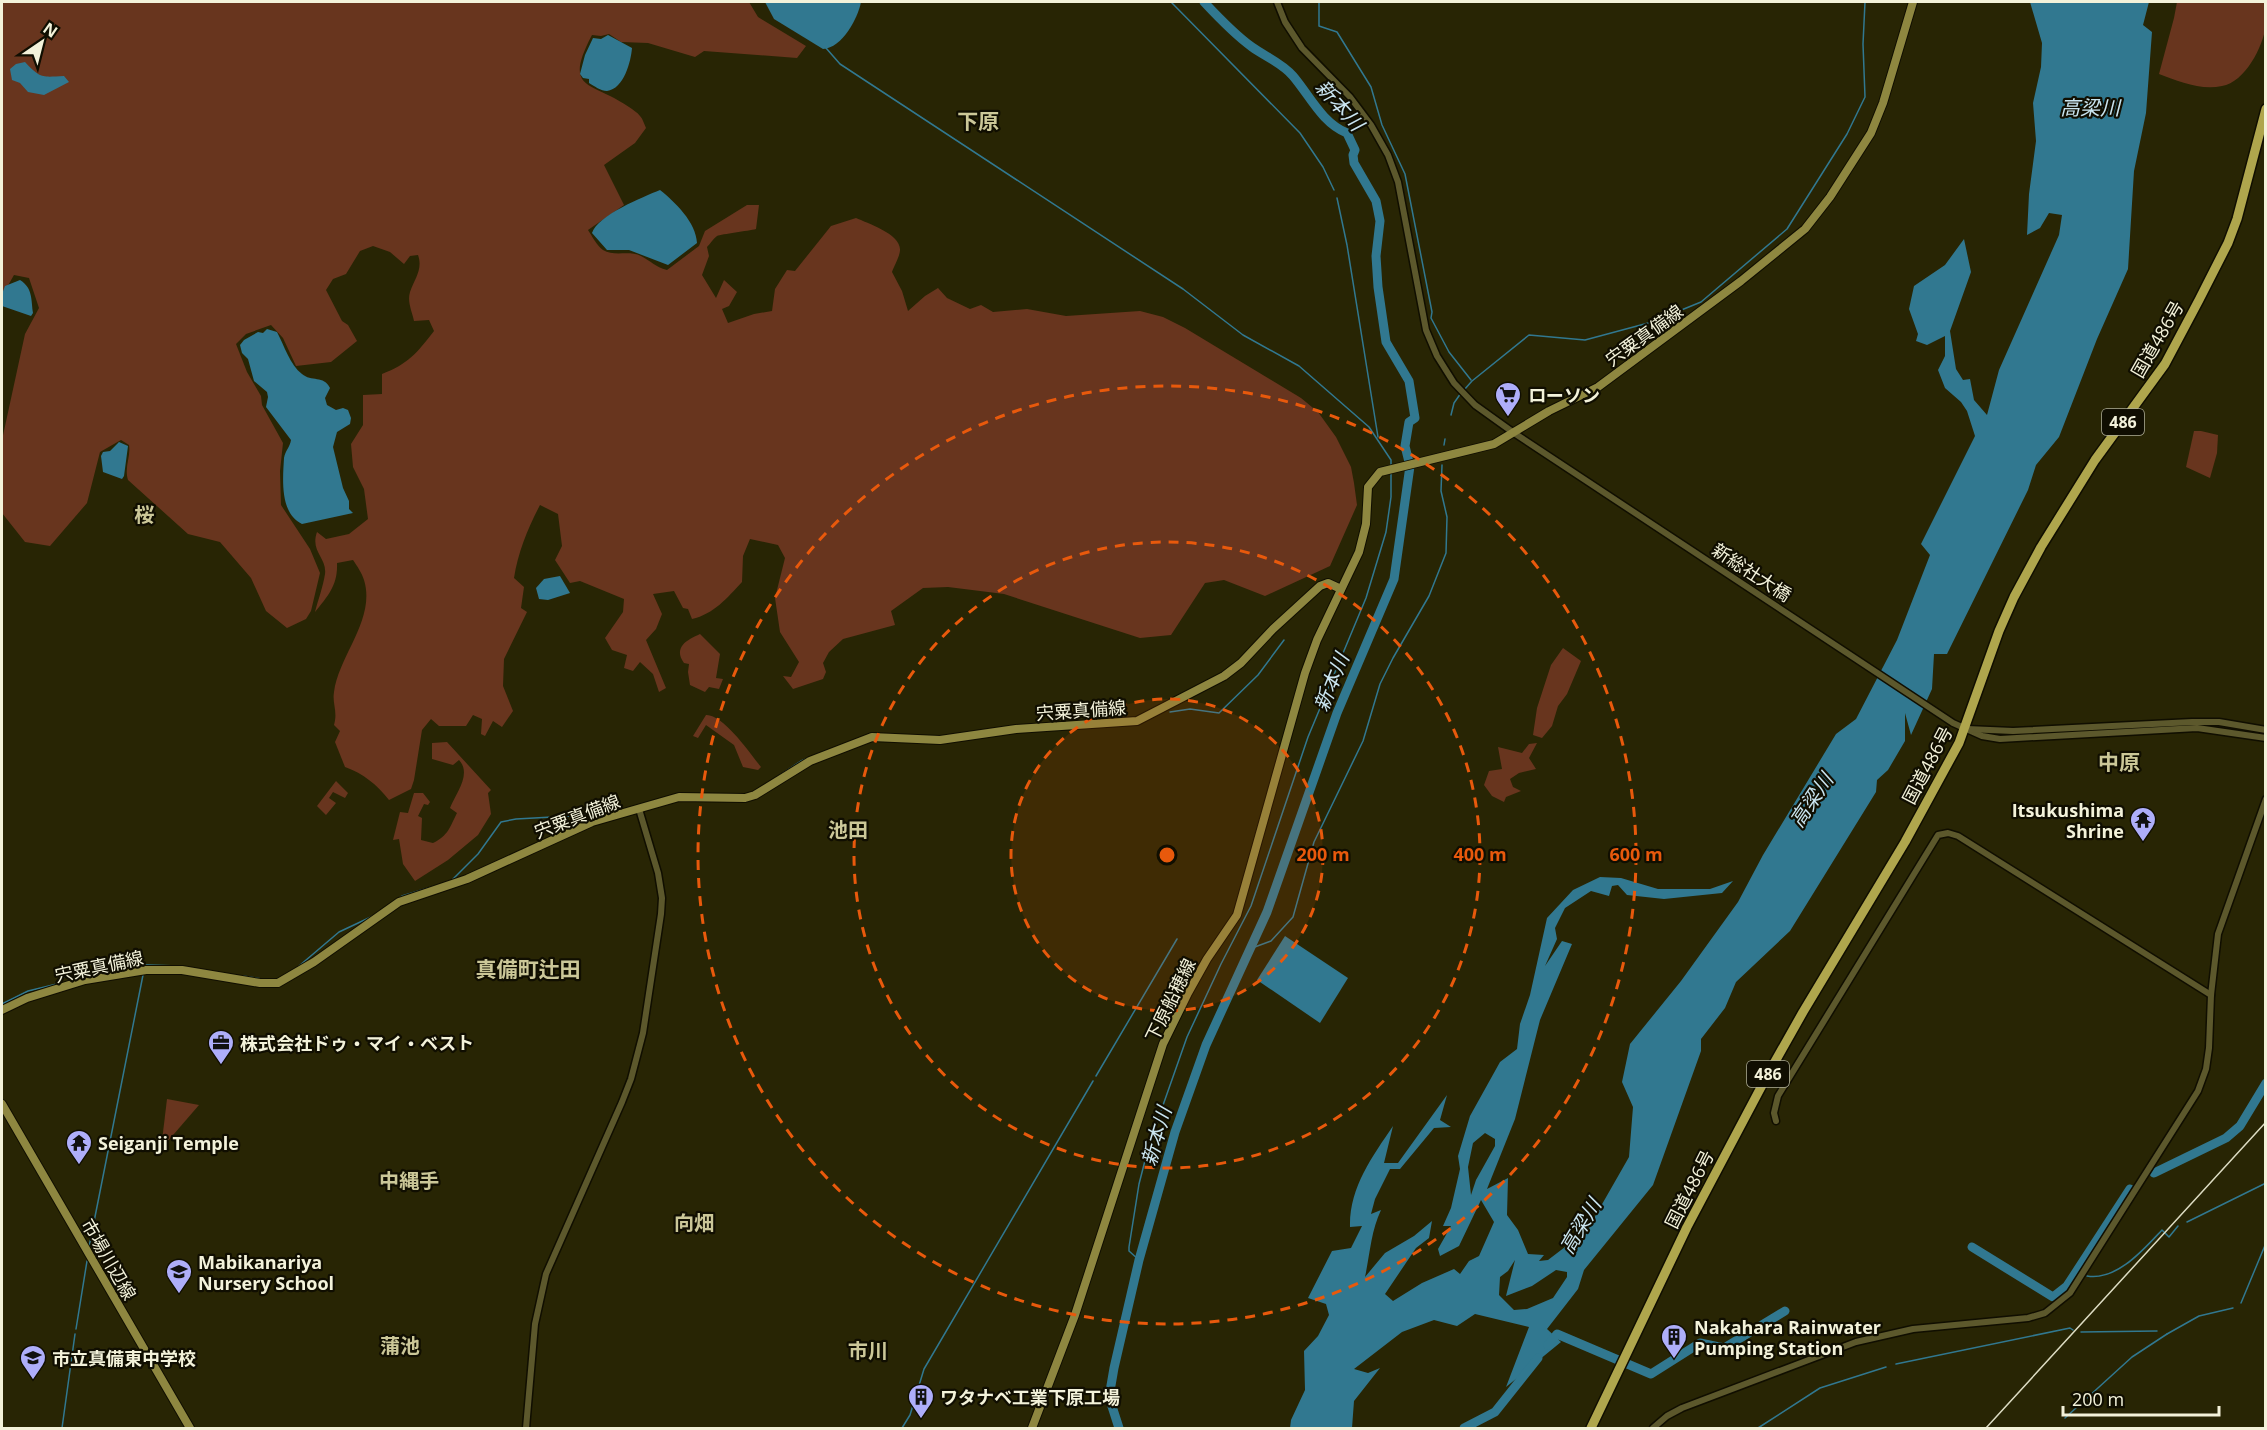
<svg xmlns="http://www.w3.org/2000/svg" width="2267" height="1430" font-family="'Open Sans','Noto Sans JP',sans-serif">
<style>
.green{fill:#68351e}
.water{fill:#317890;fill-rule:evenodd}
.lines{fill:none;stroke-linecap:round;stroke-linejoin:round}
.stream{stroke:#317890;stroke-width:1.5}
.river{stroke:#317890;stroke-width:9}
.minor-casing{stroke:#100e00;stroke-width:9}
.major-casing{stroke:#100e00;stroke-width:10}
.highway-casing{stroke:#100e00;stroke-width:12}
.minor{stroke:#5c582c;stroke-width:6}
.major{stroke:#8e8740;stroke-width:8}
.highway{stroke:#afa64d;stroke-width:9}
.rail{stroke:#dddcc3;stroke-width:1.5}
.ring{fill:none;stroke:#e8590c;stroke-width:3;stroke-dasharray:10 8}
.labels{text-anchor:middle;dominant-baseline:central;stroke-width:4.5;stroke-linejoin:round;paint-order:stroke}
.shield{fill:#100e01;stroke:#afae99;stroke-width:1.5}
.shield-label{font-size:16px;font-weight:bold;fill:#f3f2da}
.street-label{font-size:18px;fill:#f3f2da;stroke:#100e01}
.poi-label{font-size:18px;font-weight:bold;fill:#f3f2da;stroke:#100e01;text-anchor:start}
.water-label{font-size:20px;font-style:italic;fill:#cae5f0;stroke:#100e01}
.neighbourhood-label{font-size:20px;font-weight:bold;fill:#cbc798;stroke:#100e01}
.quarter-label{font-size:21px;font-weight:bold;fill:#cbc798;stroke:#100e01}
.centre{fill:#e8590c;stroke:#100e01;stroke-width:3}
.ring-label{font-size:18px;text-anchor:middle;font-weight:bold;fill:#e8590c;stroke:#100e01;stroke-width:4.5;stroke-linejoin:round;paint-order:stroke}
</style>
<rect width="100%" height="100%" fill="#282504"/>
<g class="green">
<path d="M2,2H749L758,17L806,46L797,58L704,51L695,57L648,43L621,42L609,34L601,36L592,35C562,92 592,81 629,107C633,110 637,112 640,116C643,119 644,124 646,128L635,143L604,165L624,205L588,230C592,236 597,246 603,250C614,257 629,250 641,256C651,261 655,267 667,270L699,246L705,231L747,205H759L756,229C748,231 722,234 717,236C713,239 710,244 707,247L709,256L702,275L716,298L724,280L737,292L729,306L722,309L728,323L754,314L772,311L775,289L787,270L795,271L831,226L856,218C867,223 901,234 900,250C900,256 894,266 892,272L902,291L908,311L925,296L938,288L947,298L970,309L981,305L993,312L1027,309L1066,316L1140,311L1163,317L1185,328L1301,398L1318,412L1336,437L1351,467L1354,483L1357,505L1330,566L1265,596L1224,580L1205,583L1171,635L1140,638L1004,594L948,587L923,588L891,611L895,625L843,639L829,652L823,663L826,672L823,679L793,689L783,676L791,677L799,662L780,632L775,598L785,558L778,545L750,539L743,556L742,582C727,598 714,614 692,619L688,609L683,608L674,591L653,594L662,614L656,629L646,640L666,688L659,692L653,674L640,662L633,671L624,668L627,655L612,650L605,638L623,612L624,599L580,581L570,583L555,560L562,546L558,514L540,505C528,528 518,552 514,578L524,587L521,608L527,612L504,659L503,686L513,711L502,727L493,721L485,736L481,734L482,719L473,715L466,726H439L431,719L422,730L414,780L411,789L389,800C376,784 364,774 345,767L335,742L340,731L334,725C338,711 332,704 334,692C339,655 376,619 364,580C362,573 357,566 353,560L337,563C338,585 328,596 315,612C318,600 323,587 325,574C327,557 310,552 317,532L326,539L349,534L368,519L364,489L353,467L351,444L363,425V395L382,394V374C408,364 417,353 434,331L429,320L414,321C412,311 407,302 410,292C415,278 423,269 418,255L410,256L404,264L390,252L373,246L360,251L346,274L333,279L326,290L342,321L348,325L357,341L331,362L296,366L283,338L271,325L246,334L236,344L247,372L261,396L262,405L283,443L280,471L281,505L310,549L320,573L311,611L306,619L287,628L266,611L251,578L220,542L188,534L128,480C124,467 131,457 129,445L121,440L100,452L87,503L50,546L25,542L2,513V440L25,334L39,308L29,278L14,275L2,296Z"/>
<path d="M2177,2H2265C2266,9 2266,17 2266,25C2263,47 2245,82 2222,86C2201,91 2178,81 2159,74L2174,18Z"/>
<path d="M2194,431H2201L2218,435L2217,453L2210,478L2186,467Z"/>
<path d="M700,634L720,654L716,678L723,679L719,689L709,687L705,692L690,685L688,672L689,664L684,663C673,647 687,640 700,634Z"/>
<path d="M1563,648L1581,661L1567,694L1558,706L1552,726L1542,738L1533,735L1537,708L1551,665Z"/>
<path d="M706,715C723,714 750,753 761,767L758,770L743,767L734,745L706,725L698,738L693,736Z"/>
<path d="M447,742L491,790L488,793L491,814L478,835L448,860L415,881L403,864L399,839L393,840L400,812L408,813L414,793H423L430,802L428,805L424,804L418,816L422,818L421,840L433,843C448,836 450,827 457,813L450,808C456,793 472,774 459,760L453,765L432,759V743Z"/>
<path d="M1537,743L1529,758L1536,769L1519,773L1510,779L1513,787L1521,791L1506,797L1504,802L1492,796L1484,785L1489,771L1502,769L1498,747L1522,753L1529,744Z"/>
<path d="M336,781L348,793L345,798L333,792L329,798L336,803L326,815L317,806Z"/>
<path d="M167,1099L199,1105L161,1149Z"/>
</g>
<g class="water">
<path d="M765,2H861C858,18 842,48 823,49L774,19Z"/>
<path d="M2030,2H2149L2143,25L2152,32L2146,113L2134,171L2128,269L2097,339L2059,437L2036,465L2028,490L1947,654H1934L1932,689L1911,735L1905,713V741L1888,770L1877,780L1876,792L1790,931L1736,982L1725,1008L1701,1039V1051L1653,1185L1584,1270L1578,1289L1547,1329L1561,1342L1506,1387L1529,1327L1475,1314L1457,1326L1434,1320L1402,1332L1354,1369L1368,1373L1380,1368L1354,1401L1352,1428H1290L1291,1420L1305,1390L1304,1351L1318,1336L1329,1315L1326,1304L1308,1298L1332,1251L1351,1248L1362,1226L1350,1227C1349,1188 1372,1157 1393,1126L1384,1163H1398L1447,1095L1440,1120L1451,1127L1434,1128L1400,1169H1390L1375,1199L1371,1214L1381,1210C1371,1231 1370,1254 1365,1277L1385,1253L1414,1236L1432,1221L1429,1238L1416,1248L1385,1294L1393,1301L1422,1283L1454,1269L1460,1274L1469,1261L1479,1256L1494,1222L1481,1200L1459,1246L1440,1256L1438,1249L1451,1226H1443L1451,1208L1460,1169L1458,1156L1470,1116L1500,1062L1517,1049L1520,1024L1530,995L1547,918L1573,890L1600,877L1621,878L1658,889H1710L1733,881L1722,893L1664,899L1627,895L1618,885L1612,886L1609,896L1591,891L1565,908L1555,928L1557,939L1545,966L1562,941L1572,944L1540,1020L1515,1119L1487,1189L1508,1178L1507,1215L1518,1230L1528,1254L1544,1255L1539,1261L1548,1260L1565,1247L1593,1220L1629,1157L1633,1107L1622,1082L1630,1044L1681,981L1738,902L1763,855L1836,734L1856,719L1897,640L1930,555L1921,544L1975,436L1967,411L1961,402L1945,388L1938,370L1945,356V336L1927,345L1916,341L1918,334L1909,309L1914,286L1945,265L1964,239L1971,272L1950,331L1956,369L1963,380L1970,379L1974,400L1987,415L1999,370L2059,235L2062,215L2049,213L2040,228L2027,235L2029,194L2036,141L2033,103L2041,67L2042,43ZM1485,1133L1495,1139V1146L1476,1180L1471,1195L1468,1167L1473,1143ZM1515,1260L1506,1296L1532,1286L1556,1270L1567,1272V1277L1553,1298L1527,1309L1514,1310L1499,1295L1500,1277L1508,1271Z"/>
<path d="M608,35L632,48C631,61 624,89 607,91C601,91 594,86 589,83V79L583,78L580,74L585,55L593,38L601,39Z"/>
<path d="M25,62C41,79 42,77 64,76L69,82L44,95L28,92L20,83L12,80L10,69L16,64Z"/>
<path d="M660,190C675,202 696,222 697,243L668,265L629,250H607L592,233C598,215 643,197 660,190Z"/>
<path d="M20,280C33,288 31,300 33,313L31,316L2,306V294L5,286Z"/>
<path d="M267,329L277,332C284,345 290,365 302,374C311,382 324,375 330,388L325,398L327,405L336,410L343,408L348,410L351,418L350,424L337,432L333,447L343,488L349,501V509L353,513L302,524C279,513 283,477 284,458C285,451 290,447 291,440L266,407L268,397L267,392L254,381L248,359L242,353L240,345L244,340L258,332L263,333Z"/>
<path d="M119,442L128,446L124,476L122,479L103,472L101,456L103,452L110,451Z"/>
<path d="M560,576L570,593L548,600L539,599L536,588L544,579Z"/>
<path d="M1285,936L1348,978L1320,1023L1257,980Z"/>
</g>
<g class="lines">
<g class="stream">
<path d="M1171,2L1300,133L1323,167L1334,190"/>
<path d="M1319,2V26L1337,32L1371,87L1382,125L1405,174L1432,312L1431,318L1449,352L1471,380"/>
<path d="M826,48L840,64L1183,289L1243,335L1299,366L1369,427L1391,460V466"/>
<path d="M1337,198L1347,245L1378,437"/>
<path d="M1464,390L1472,381L1529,335L1585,340L1652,322L1701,302L1787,229L1847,134L1865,97L1863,44L1865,2"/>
<path d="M1451,415L1454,403L1461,393"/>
<path d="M1444,445L1445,439"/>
<path d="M1170,712L1190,709L1219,713L1258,675L1284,640"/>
<path d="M777,777L801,761L823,752"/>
<path d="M453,879L478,854L501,822L516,819L607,814"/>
<path d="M1252,948L1271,941L1293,917L1314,842L1363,741L1380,684L1393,658L1429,596L1446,553L1447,517L1441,491L1442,465"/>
<path d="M299,966L339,932L373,916L402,896L438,885"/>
<path d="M243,976L262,979"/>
<path d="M2,1004L28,991L57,984L73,968L84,962L113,969L147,965L179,966"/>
<path d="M1096,1076L1177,939"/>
<path d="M2187,1222L2266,1183"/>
<path d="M89,1247L143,975"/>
<path d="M1139,1260L1129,1251V1247L1139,1184L1149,1145L1187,1037L1221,964L1251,906L1308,737L1366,598L1386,532L1391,497V473"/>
<path d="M2078,1270L2079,1271"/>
<path d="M2087,1276C2117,1281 2144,1249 2162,1230L2169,1237L2178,1226"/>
<path d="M2241,1303L2266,1243"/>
<path d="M76,1329L87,1261"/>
<path d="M2081,1332L2157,1331"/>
<path d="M2167,1334L2199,1316L2233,1308"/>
<path d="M1896,1364L2070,1328L2073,1330"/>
<path d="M2065,1418L2132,1357L2167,1334"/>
<path d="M62,1428L75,1334"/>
<path d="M902,1428L910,1415L924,1369L1093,1081"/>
<path d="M1758,1428L1820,1388L1886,1367"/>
</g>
<g class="river">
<path d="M2154,1173L2226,1138L2240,1126L2266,1083"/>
<path d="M1972,1247L2053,1297L2067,1286L2130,1189"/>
<path d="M1548,1345L1557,1334L1651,1374L1700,1343L1724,1348L1785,1311"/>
<path d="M1119,1428L1109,1397L1114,1368L1139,1260L1175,1132L1206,1045L1267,912L1337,713L1394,579L1410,466L1405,446L1409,422L1415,418L1409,381L1386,342L1378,287L1376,256L1380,221L1376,201L1354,163L1353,155L1355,150L1347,133C1322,123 1310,96 1293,76C1282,63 1266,57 1252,47C1235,35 1218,17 1204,2"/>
<path d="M1464,1428L1495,1412L1538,1358"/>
</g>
<defs>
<g id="minor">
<path d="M1277,2L1285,22L1302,48L1350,97L1371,125L1388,155L1398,182L1426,330L1437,356L1454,383L1475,405L1514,433L1953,723L1982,736L2000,739L2197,728L2266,738"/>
<path d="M1967,729L2013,731L2192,722H2219L2266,730"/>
<path d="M1776,1121L1774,1113L1778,1096L1938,835L1948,833L1958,836L2211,995"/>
<path d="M526,1428L535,1324L546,1274L622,1102L631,1079L643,1033L661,914L662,898L658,873L639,809"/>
<path d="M1653,1428L1667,1416L1682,1408L1856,1342L1913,1329L2028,1318L2045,1313L2070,1293L2198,1091L2206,1069L2209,1048L2211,995L2218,934L2266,799"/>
</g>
<g id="major">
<path d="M2,1010L27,998L85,980L146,970H182L260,983H278L314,962L399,902L467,879L592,822L679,797L745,798L755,795L810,761L872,737L940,740L1016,729L1137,721L1224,676L1241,663L1273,629L1320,586L1328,583L1341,589"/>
<path d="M2,1104L190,1428"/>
<path d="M1032,1428L1075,1315L1163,1044L1188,993L1207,959L1237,915L1305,673L1317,640L1359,552L1366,524L1368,487L1380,472L1494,444L1549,411L1598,387L1741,281L1805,229L1830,197L1871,133L1883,103L1913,2"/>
</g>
<path id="highway" d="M1591,1428L1687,1227L1768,1074L1803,1012L1905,842L1959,743L1999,631L2014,597L2041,547L2095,460L2165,364L2199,300L2228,243L2237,219L2266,109"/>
</defs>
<use href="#minor" class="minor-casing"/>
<use href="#major" class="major-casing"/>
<use href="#highway" class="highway-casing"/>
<use href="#minor" class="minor"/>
<use href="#major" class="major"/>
<use href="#highway" class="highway"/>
<path class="rail" d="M1986,1428L2266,1122"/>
</g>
<circle cx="1167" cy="855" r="156" fill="#e8590c" fill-opacity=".12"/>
<g class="ring">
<circle cx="1167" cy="855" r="156"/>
<circle cx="1167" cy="855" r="313"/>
<circle cx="1167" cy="855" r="469"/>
</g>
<defs>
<symbol id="supermarket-pin" viewBox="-11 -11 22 30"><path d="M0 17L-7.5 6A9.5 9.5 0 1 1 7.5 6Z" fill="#aeaefa" stroke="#100e01"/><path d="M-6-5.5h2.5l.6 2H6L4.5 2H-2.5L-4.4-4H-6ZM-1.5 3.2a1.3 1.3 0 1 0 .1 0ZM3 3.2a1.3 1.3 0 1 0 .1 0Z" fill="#111"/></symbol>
<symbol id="temple-pin" viewBox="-11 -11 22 30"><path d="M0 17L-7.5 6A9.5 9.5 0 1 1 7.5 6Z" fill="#aeaefa" stroke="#100e01"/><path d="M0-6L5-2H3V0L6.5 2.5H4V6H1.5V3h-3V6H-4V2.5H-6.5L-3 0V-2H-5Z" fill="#111"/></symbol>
<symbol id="office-pin" viewBox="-11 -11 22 30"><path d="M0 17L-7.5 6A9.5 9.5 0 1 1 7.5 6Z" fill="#aeaefa" stroke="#100e01"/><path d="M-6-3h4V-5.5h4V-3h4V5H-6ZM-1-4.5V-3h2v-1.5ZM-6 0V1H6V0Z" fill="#111"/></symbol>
<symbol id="school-pin" viewBox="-11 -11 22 30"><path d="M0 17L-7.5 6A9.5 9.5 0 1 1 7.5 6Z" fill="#aeaefa" stroke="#100e01"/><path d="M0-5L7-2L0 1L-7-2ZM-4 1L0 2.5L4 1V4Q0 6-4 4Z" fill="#111"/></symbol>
<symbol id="building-pin" viewBox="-11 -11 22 30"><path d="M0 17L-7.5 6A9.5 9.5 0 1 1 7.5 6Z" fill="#aeaefa" stroke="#100e01"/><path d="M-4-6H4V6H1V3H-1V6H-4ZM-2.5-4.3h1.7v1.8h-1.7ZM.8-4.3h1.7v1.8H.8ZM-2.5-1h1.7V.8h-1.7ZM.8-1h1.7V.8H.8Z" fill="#111"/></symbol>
</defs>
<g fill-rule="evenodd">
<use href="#supermarket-pin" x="1493" y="380" width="30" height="40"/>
<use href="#temple-pin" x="2128" y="805" width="30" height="40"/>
<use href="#office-pin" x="206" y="1028" width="30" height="40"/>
<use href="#temple-pin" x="64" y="1128" width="30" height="40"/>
<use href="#school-pin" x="164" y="1257" width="30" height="40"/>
<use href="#building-pin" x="1659" y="1322" width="30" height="40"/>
<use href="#school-pin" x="18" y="1343" width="30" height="40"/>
<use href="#building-pin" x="906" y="1382" width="30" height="40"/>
</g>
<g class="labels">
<g class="shield">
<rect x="2102" y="409" width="42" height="26" rx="4.5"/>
<rect x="1747" y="1061" width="42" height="26" rx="4.5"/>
</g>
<g class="shield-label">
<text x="2123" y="422">486</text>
<text x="1768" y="1074">486</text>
</g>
<g class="street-label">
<text transform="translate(1644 335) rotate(-36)">宍粟真備線</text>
<text transform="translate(2157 339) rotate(-60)">国道486号</text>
<text transform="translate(1752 572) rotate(33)">新総社大橋</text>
<text transform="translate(1081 710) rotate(-4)">宍粟真備線</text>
<text transform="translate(1927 765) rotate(-62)">国道486号</text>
<text transform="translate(577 816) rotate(-21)">宍粟真備線</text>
<text transform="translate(99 966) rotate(-12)">宍粟真備線</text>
<text transform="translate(1170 1000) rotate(-64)">下原船穂線</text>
<text transform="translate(1689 1189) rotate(-63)">国道486号</text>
<text transform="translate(109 1259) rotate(60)">市場川辺線</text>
</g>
<g class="poi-label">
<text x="1528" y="395">ローソン</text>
<text x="2124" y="810" text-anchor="end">Itsukushima<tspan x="2124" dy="21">Shrine</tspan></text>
<text x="240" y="1043">株式会社ドゥ・マイ・ベスト</text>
<text x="98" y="1143">Seiganji Temple</text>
<text x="198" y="1262">Mabikanariya<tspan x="198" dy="21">Nursery School</tspan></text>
<text x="1694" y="1327">Nakahara Rainwater<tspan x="1694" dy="21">Pumping Station</tspan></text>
<text x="52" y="1358">市立真備東中学校</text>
<text x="940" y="1397">ワタナベ工業下原工場</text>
</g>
<g class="water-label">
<text transform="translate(1340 105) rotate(48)">新本川</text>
<text x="2090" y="107">高梁川</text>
<text transform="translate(1331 682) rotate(-68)">新本川</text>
<text transform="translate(1811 800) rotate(-56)">高梁川</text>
<text transform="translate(1156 1136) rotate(-74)">新本川</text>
<text transform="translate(1580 1226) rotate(-59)">高梁川</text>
</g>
<g class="neighbourhood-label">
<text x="144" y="514">桜</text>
<text x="848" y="829">池田</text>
<text x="409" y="1180">中縄手</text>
<text x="694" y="1222">向畑</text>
<text x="400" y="1345">蒲池</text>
<text x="868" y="1350">市川</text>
</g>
<g class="quarter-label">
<text x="978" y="121">下原</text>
<text x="2119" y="762">中原</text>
<text x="528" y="969">真備町辻田</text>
</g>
</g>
<circle cx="1167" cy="855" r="9" class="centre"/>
<g class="ring-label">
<text x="1323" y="861">200 m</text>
<text x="1480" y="861">400 m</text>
<text x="1636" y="861">600 m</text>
</g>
<rect width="2267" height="1430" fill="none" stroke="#f3f2da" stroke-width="6"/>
<g transform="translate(42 42) rotate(35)" stroke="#100e01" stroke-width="4.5" paint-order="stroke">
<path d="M0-4.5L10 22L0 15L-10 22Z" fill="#f3f2da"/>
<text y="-9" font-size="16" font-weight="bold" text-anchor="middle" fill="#f3f2da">N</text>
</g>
<path d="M2063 1406v9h156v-9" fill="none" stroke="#f3f2da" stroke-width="3"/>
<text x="2072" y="1406" font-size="18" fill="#f3f2da" stroke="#100e01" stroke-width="4.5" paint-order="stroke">200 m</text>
</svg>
